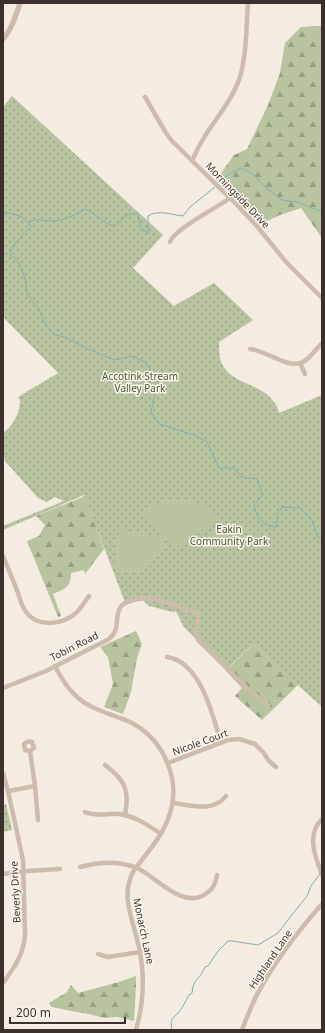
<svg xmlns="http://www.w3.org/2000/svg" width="325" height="1033" font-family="'Noto Sans',sans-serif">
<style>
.grass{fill:url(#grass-dots)}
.forest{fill:url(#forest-firs)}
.pitch{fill:#b8c4a0}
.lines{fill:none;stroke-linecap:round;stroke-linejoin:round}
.stream{stroke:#7fb0b2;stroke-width:1}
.minor{stroke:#cdbbac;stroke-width:4.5}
.tertiary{stroke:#cdbbac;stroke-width:5.5}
.labels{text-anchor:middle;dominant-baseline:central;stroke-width:3;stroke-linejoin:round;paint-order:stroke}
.street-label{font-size:10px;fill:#3b302b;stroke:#fbf5ee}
.park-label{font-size:10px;fill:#4a5a2e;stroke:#fbf5ee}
</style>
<defs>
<pattern id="grass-dots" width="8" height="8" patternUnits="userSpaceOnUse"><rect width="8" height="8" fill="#b8c4a0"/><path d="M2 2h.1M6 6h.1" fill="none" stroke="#97a083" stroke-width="1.8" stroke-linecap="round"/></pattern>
<pattern id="forest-firs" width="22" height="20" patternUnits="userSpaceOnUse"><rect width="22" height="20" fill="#b8c4a0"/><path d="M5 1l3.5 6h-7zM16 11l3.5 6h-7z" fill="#97a083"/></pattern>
</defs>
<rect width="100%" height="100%" fill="#f4ebe1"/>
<g class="grass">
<path d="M12,96L163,235L133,268L174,306L214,283L253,320L219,342C219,347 219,353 220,358C226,385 260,381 274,402C277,405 278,409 279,413L322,395V707L253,644L226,670L183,626L176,611L173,612L149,606L142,599L126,605L84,495L3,530V526L64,501L55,497L47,502L38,498L5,461L3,454V433C13,426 20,413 20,401L18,397L58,373L3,317V107Z"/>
<path d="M6,804L12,830L3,832V805Z"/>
</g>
<g class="forest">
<path d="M321,26L322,27V238L301,208L280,215L263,223L217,179L234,155L247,149L268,105L280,73L285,43L301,27Z"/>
<path d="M85,496L104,549L85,574L84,570L71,573C71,587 65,589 53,594L61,616L58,617L27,541L39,536L45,525L36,516Z"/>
<path d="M136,631L142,644L137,658L131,692L123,714L104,707L113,684L108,657L100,647Z"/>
<path d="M253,644L298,685L262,720L235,696L242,688L226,671Z"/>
<path d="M136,976V986L134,1021L117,1017L104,1018L89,1014L71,1011L52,1007L49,1003L67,992L71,985L78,993L119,982Z"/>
</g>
<g class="pitch">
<path d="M175,499C195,501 202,502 218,516L181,549L141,513C151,505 162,502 175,499Z"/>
<path d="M119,529L166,538C160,555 149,575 128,573C123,573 118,569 114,566Z"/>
<path d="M218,529L226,537L218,546L209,538Z"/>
</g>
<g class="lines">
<g class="stream">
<path d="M219,183L229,174L241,168L253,174L265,187L282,200L297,202L322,212"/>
<path d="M3,211L22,217L31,226L15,243L10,254L19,263L25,278L27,294L39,309L44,322L55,335L65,337L86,348L114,360L133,356L146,363L154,377L155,393L151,412L159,424L194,435L207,442L219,468H234L241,477L257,479L263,495L254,505C258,520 260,524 276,527L278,513L283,507L301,508L312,521L318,537L322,539"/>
<path d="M28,222C39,218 42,221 53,221C63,221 76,214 85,209C96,214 102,221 112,226C125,222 121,213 138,213L141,229L148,233V216C158,209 172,215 183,216L190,207L215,187"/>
<path d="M172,1030C170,1019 172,1019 178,1013C183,1008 186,1000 189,995L192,993C193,978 200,980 205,967L208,966L218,951L228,941H232L258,945L278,933L287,921L307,896L311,886L320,874"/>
</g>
<g class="minor">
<path d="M145,97L166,133L172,141L236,204L256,225L287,263L322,298"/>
<path d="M192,161C196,152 200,144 205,136C215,120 228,105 236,87C247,65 246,28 248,3"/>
<path d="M170,242C173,230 218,207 230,198"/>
<path d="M250,349C265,350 287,368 301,363C309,360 316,349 322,343"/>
<path d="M300,363L305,374"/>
<path d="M3,556C8,568 13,580 18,593C20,599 22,607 26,612C38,628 62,625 76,613C81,608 85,602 89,596"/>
<path d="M167,657C201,662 213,716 221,743"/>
<path d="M55,666C65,686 77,702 99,710C108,714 118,717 128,721C164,738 183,781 168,819C161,838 145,855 133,872C122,894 130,913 136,935C139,945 141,955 142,966C144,987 142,1009 136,1030"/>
<path d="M3,688L46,671L109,639C121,629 114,619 120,608C123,603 128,601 133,600C157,593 175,608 198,613L196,634L199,641L249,690L268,705"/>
<path d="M30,751L25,750L24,744C27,741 29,741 32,742L34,748L30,751L35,786L38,820"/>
<path d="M168,763L228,740L239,739L255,744L263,752L269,761L276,767"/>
<path d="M105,765C125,780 130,790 125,815"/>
<path d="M3,773L8,791L23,860L25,935C24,954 14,968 3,983"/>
<path d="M8,791L35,786"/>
<path d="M173,803C191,805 213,813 226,796"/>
<path d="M85,812C96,817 107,813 119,814C135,816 148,825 161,834"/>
<path d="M322,819C306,835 315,856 322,875"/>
<path d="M80,867C98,862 118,860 137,868C157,877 183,911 207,893C213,889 216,883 217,875"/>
<path d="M3,874L27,871L60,869"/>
<path d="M98,954L108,957L140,952"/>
<path d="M242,1030C247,1017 252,1003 259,991C276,960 299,930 322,904"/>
</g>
<path class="tertiary" d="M3,39C12,29 16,15 20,3"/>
</g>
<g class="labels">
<g class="street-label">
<text transform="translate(238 195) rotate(46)">Morningside Drive</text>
<text transform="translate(74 646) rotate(-27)">Tobin Road</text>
<text transform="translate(200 742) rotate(-20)">Nicole Court</text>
<text transform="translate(15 892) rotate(-93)">Beverly Drive</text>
<text transform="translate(144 931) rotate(78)">Monarch Lane</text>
<text transform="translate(270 959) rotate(-56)">Highland Lane</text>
</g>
<g class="park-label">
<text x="140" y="376">Accotink Stream<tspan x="140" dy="12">Valley Park</tspan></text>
<text x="229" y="529">Eakin<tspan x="229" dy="12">Community Park</tspan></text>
</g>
</g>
<rect width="325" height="1033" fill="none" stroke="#3b302b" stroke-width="8"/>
<path d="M10 1017v6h115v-6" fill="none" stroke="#3b302b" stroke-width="2"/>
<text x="16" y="1017" font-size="12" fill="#3b302b" stroke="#fbf5ee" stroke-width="3" paint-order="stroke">200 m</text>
</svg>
